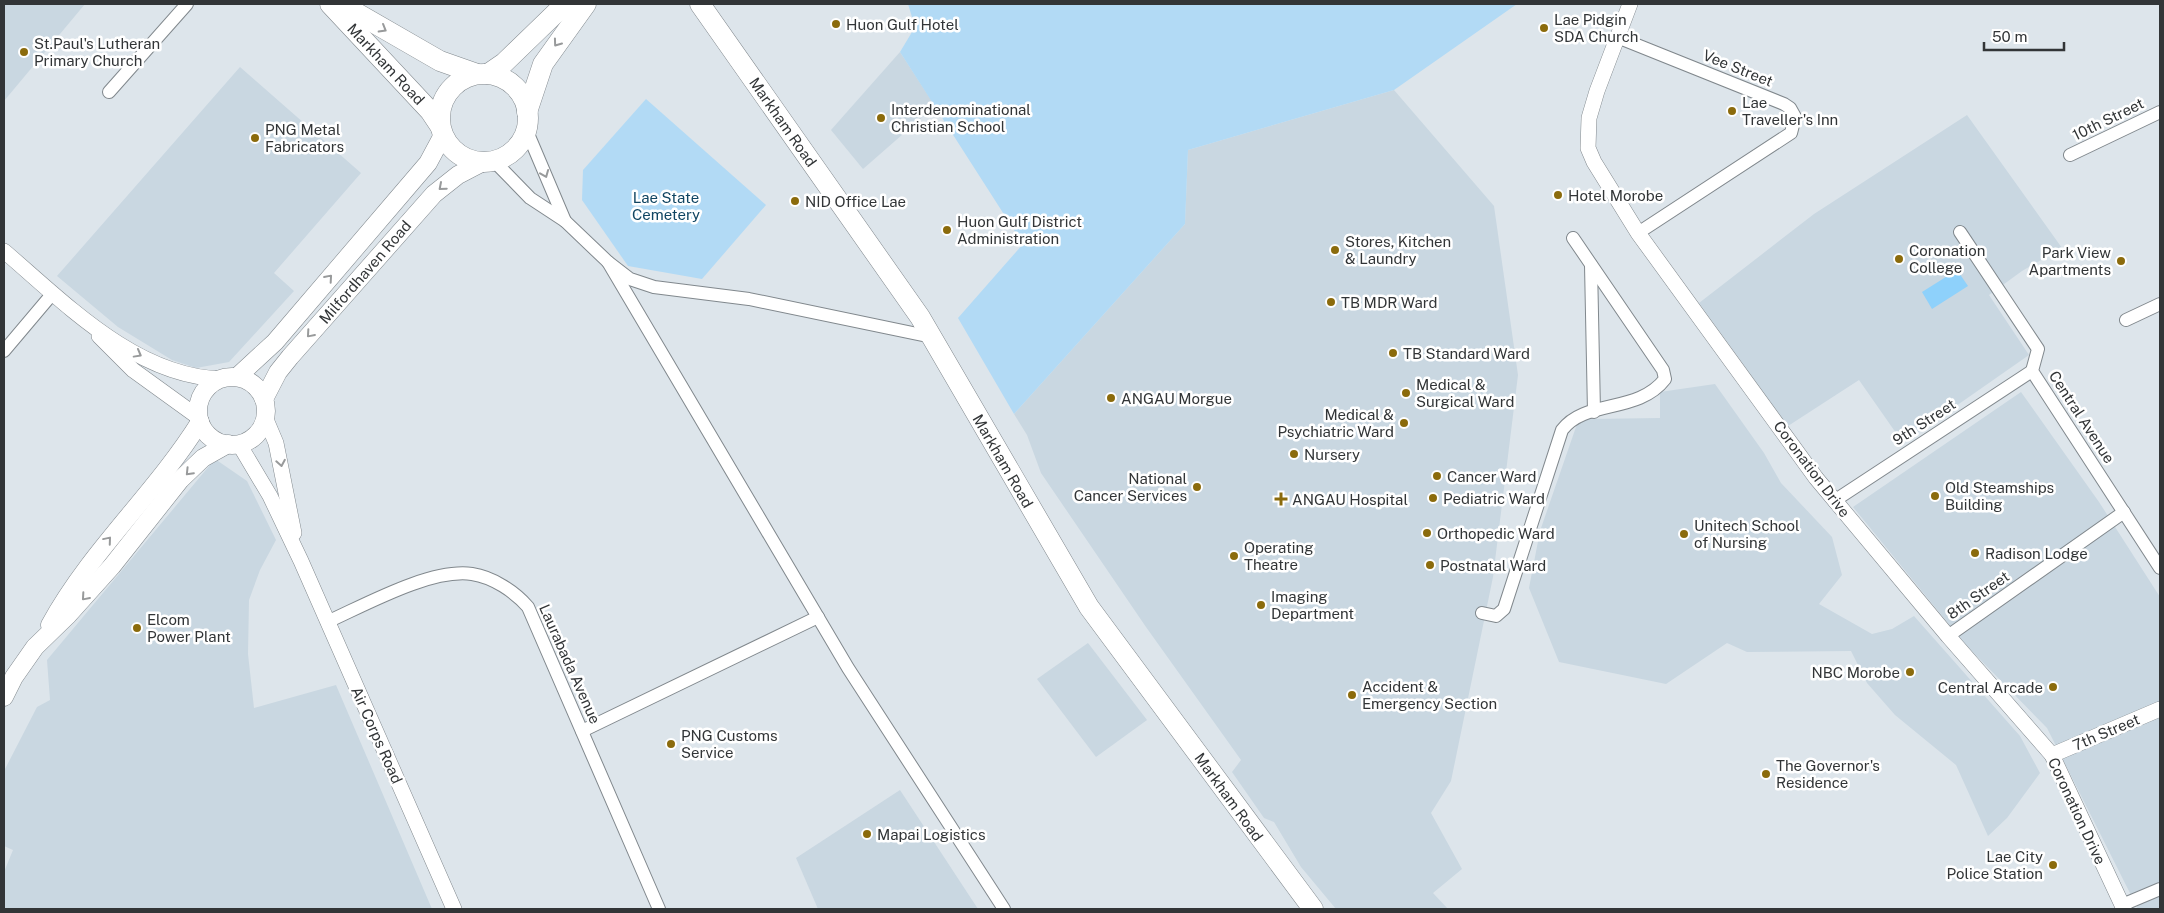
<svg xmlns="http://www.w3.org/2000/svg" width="2164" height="913" font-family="'Public Sans',sans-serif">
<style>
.built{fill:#c9d7e1}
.green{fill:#b2daf5}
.water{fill:#8ed1fb}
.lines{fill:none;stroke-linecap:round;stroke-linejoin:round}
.minor-casing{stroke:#81888d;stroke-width:14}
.tertiary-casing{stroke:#81888d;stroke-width:16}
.secondary-casing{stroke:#81888d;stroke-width:19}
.primary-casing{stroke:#81888d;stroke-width:21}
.minor{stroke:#fff;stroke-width:12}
.tertiary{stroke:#fff;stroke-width:15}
.secondary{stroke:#fff;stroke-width:18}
.primary{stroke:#fff;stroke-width:20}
.oneway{stroke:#989a9b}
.poi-dot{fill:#8b6b0c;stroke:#fff;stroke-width:2}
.labels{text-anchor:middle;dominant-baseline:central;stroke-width:5;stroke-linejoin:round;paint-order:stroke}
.poi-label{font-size:15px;fill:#323537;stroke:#fff;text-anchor:start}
.street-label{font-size:15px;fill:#323537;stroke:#fff}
.park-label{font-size:15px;fill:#104562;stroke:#fff}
</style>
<rect width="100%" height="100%" fill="#dde5eb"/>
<g class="built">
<path d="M4,4H85L4,101Z"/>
<path d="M900,52L935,106L863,169L831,130Z"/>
<path d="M240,67L361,173L274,273L294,291L229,362L196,368L172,360L118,327L57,276Z"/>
<path d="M1394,90L1494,206L1518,375L1493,577L1451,781L1431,813L1462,869L1433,893L1448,909H1336L1301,867L1274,822L1264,818L1232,772L1241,760L1146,627L1041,473L1027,435L1014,414L1185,224L1188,150Z"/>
<path d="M1967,115L2062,248L2022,271L1989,295L2029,355L1903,443L1859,380L1788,426L1699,303L1814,214Z"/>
<path d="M1715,384L1764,453L1781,483L1832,537L1842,575L1819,604L1872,634L1892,629L1914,616L2020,736L2040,773L2007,818L1988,836L1956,765L1895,715L1867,683L1851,651L1747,652L1727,643L1666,684L1559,662L1529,588L1540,531L1577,424L1589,419L1660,418V392Z"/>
<path d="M2021,392L2099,502L2160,597V909H2138L2047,728L1966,645L1853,507Z"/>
<path d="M215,459L247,481L276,540L260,570L249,600L248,654L254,708L336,685L432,909H4V872L13,850L4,846V771L37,707L50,700L47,660Z"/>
<path d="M1088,643L1147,720L1096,757L1037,679Z"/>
<path d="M900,790L978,909H818L796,858Z"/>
</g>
<g class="green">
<path d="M908,4H1517L1394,90L1188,150L1185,224L1014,414L958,318L1023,244L900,52L915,27Z"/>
<path d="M646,99L766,205L702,279L628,266L582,200L583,170Z"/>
</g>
<path class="water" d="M1957,270L1968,286L1932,309L1922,292Z"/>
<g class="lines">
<defs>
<g id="minor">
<path d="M1617,37L1784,104L1790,108L1795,117L1791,133L1638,233"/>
<path d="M109,92L187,4"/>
<path d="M526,129L565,221"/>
<path d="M2070,155L2160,112"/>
<path d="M493,160L530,198L565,221L608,262L630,279L654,287L749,299L932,337"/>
<path d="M1960,232L2038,349L2032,371L2160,568"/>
<path d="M608,262L848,668L1004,909"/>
<path d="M1591,265L1594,412"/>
<path d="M2126,320L2160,304"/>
<path d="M4,351L53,293"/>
<path d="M1834,501L2032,371"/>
<path d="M1482,613L1496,616L1504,609L1562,430C1585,399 1638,414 1665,379L1663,370L1573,238"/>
<path d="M327,622C365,605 431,568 472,574C493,577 515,592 528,607L659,909"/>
<path d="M1948,636L2124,512"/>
<path d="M582,731L818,617"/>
<path d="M2122,905L2160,889"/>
</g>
<g id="tertiary">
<path d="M1630,4L1597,91L1589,118L1588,148L1594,162L1638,233L1816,478L1948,636L2052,755L2124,909"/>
<path d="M4,251C66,304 136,377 222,379"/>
<path d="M99,336L133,370L198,417"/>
<path d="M265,417L276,443L294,533"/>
<path d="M239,444L270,496L301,561L454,909"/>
<path d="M2052,755L2160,709"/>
</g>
<g id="secondary">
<path d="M237,377L275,342L428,163L443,135"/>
<circle cx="232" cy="411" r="34"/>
<path d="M264,399L278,372L290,357L434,194L458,175L483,162"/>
<path d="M50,625C91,550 155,494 200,422"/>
<path d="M4,697L14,677L35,647L68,615L112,566L180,480L203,458L228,444"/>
</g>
<g id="primary">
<path d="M330,4L430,111L440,126"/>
<path d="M341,4L440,61L477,74"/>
<path d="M700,4L920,317L1089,607L1313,909"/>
<path d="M488,74L504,63L565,4"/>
<circle cx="484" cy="118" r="44"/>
<path d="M527,112L543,64L586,4"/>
</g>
</defs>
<use href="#minor" class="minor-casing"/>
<use href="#tertiary" class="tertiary-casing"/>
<use href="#secondary" class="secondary-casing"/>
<use href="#primary" class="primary-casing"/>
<use href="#minor" class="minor"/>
<use href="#tertiary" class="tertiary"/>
<use href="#secondary" class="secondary"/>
<use href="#primary" class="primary"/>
</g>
<defs><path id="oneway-chevron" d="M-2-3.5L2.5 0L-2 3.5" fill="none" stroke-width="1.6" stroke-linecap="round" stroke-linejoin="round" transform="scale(1.25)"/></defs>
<g class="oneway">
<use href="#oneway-chevron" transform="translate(383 29) rotate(30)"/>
<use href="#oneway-chevron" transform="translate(557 43) rotate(126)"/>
<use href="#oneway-chevron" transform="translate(545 174) rotate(68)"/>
<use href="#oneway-chevron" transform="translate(442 187) rotate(139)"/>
<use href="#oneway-chevron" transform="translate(329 278) rotate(-49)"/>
<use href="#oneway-chevron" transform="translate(310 334) rotate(131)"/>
<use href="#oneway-chevron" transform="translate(138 354) rotate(29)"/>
<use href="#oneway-chevron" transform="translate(281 463) rotate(80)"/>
<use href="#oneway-chevron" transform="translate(189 472) rotate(134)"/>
<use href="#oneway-chevron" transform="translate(108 540) rotate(-50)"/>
<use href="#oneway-chevron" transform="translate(85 597) rotate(131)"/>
</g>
<g class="poi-dot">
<circle cx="836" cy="24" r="5"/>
<circle cx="1544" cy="28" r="5"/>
<circle cx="24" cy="52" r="5"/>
<circle cx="1732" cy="111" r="5"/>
<circle cx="881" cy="118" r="5"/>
<circle cx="255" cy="138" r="5"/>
<circle cx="1558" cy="195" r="5"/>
<circle cx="795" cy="201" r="5"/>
<circle cx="947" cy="230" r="5"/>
<circle cx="1335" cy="250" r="5"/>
<circle cx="1899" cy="259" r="5"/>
<circle cx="2121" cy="261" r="5"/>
<circle cx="1331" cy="302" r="5"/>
<circle cx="1393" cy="353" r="5"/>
<circle cx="1406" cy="393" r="5"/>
<circle cx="1111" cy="398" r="5"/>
<circle cx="1404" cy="423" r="5"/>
<circle cx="1294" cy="454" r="5"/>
<circle cx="1437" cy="476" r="5"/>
<circle cx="1197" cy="487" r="5"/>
<circle cx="1935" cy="496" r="5"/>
<circle cx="1433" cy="498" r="5"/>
<path d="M1278.5 491.5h5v5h5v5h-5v5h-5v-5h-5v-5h5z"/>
<circle cx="1427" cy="533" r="5"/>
<circle cx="1684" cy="534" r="5"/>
<circle cx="1975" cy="553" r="5"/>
<circle cx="1234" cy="556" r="5"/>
<circle cx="1430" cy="565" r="5"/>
<circle cx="1261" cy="605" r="5"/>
<circle cx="137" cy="628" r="5"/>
<circle cx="1910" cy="672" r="5"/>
<circle cx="2053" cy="687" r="5"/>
<circle cx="1352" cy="695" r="5"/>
<circle cx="671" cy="744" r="5"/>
<circle cx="1766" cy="774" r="5"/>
<circle cx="867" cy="834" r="5"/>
<circle cx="2053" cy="865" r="5"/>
</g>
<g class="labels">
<g class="poi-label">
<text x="1554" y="19">Lae Pidgin<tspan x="1554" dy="17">SDA Church</tspan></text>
<text x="846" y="24">Huon Gulf Hotel</text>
<text x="34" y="43">St.Paul's Lutheran<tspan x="34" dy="17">Primary Church</tspan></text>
<text x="1742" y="102">Lae<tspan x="1742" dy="17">Traveller's Inn</tspan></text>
<text x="891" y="109">Interdenominational<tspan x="891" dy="17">Christian School</tspan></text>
<text x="265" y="129">PNG Metal<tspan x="265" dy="17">Fabricators</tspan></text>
<text x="1568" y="195">Hotel Morobe</text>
<text x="805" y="201">NID Office Lae</text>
<text x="957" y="221">Huon Gulf District<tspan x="957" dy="17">Administration</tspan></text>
<text x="1345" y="241">Stores, Kitchen<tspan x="1345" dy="17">&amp; Laundry</tspan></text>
<text x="1909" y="250">Coronation<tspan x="1909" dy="17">College</tspan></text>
<text x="2111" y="252" text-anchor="end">Park View<tspan x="2111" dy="17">Apartments</tspan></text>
<text x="1341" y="302">TB MDR Ward</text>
<text x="1403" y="353">TB Standard Ward</text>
<text x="1416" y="384">Medical &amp;<tspan x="1416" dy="17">Surgical Ward</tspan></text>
<text x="1121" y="398">ANGAU Morgue</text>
<text x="1394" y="414" text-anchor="end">Medical &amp;<tspan x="1394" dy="17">Psychiatric Ward</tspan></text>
<text x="1304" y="454">Nursery</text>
<text x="1447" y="476">Cancer Ward</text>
<text x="1187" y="478" text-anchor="end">National<tspan x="1187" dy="17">Cancer Services</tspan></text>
<text x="1945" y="487">Old Steamships<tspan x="1945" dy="17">Building</tspan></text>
<text x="1443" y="498">Pediatric Ward</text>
<text x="1292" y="499">ANGAU Hospital</text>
<text x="1694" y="525">Unitech School<tspan x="1694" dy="17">of Nursing</tspan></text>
<text x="1437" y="533">Orthopedic Ward</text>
<text x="1244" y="547">Operating<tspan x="1244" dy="17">Theatre</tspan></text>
<text x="1985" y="553">Radison Lodge</text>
<text x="1440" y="565">Postnatal Ward</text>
<text x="1271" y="596">Imaging<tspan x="1271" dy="17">Department</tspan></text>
<text x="147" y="619">Elcom<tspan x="147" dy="17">Power Plant</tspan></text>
<text x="1900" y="672" text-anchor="end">NBC Morobe</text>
<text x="1362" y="686">Accident &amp;<tspan x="1362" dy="17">Emergency Section</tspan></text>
<text x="2043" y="687" text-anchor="end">Central Arcade</text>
<text x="681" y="735">PNG Customs<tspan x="681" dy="17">Service</tspan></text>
<text x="1776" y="765">The Governor's<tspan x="1776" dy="17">Residence</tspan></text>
<text x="877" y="834">Mapai Logistics</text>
<text x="2043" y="856" text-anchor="end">Lae City<tspan x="2043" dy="17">Police Station</tspan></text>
</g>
<g class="street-label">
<text transform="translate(386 64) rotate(47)">Markham Road</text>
<text transform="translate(1738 68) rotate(22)">Vee Street</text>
<text transform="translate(2108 119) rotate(-26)">10th Street</text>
<text transform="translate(783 122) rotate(55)">Markham Road</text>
<text transform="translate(365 272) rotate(-49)">Milfordhaven Road</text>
<text transform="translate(2082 417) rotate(57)">Central Avenue</text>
<text transform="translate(1924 422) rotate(-33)">9th Street</text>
<text transform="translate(1003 461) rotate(60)">Markham Road</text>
<text transform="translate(1812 469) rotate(53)">Coronation Drive</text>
<text transform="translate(1978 595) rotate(-35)">8th Street</text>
<text transform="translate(570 664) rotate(66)">Laurabada Avenue</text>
<text transform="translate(2106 732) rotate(-23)">7th Street</text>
<text transform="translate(377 735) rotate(66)">Air Corps Road</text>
<text transform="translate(1229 797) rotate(54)">Markham Road</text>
<text transform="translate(2077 811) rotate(65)">Coronation Drive</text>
</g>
<g class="park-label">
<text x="666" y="197">Lae State<tspan x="666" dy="17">Cemetery</tspan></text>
</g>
</g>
<rect width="2164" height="913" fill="none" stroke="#323537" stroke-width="10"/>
<path d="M1984 42v8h80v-8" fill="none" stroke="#323537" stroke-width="2.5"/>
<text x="1992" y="42" font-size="15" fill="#323537" stroke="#ffffff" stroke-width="4" paint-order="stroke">50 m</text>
</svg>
